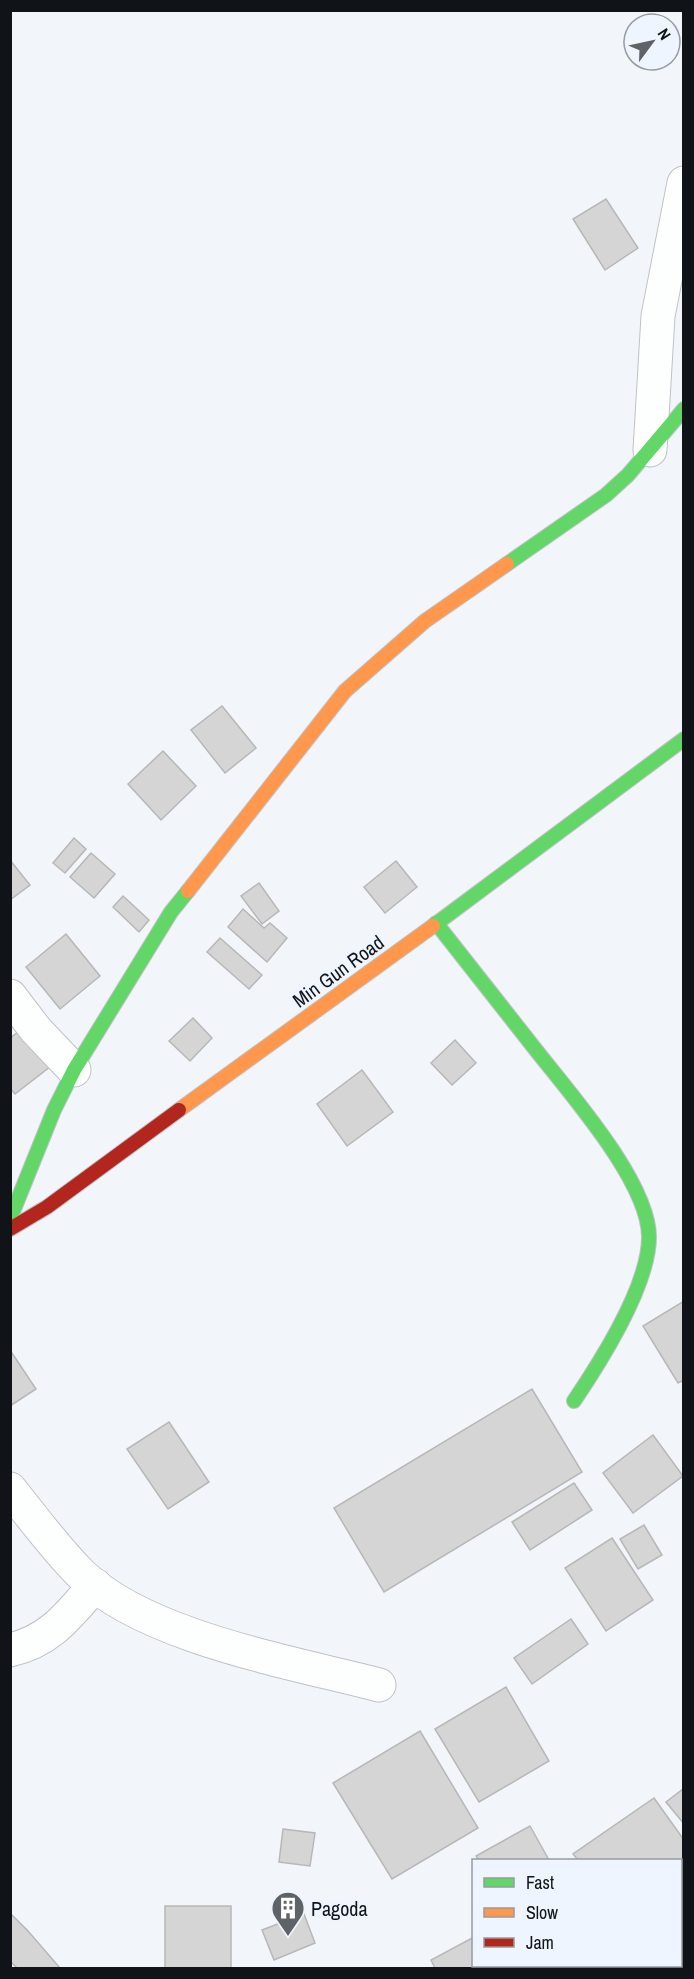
<svg xmlns="http://www.w3.org/2000/svg" width="694" height="1979" font-family="'Archivo Narrow',sans-serif">
<style>
.building{fill:#d5d5d6;stroke:#b8b7b8;stroke-width:1.5}
.lines{fill:none;stroke-linecap:round;stroke-linejoin:round}
.street-casing{stroke:#bfc2c5;stroke-width:35}
.fast-casing{stroke:#bfc2c5;stroke-width:16}
.slow-casing{stroke:#bfc2c5;stroke-width:16}
.jam-casing{stroke:#bfc2c5;stroke-width:16}
.street{stroke:#fdfefe;stroke-width:33}
.fast{stroke:#63d668;stroke-width:14}
.slow{stroke:#ff974d;stroke-width:14}
.jam{stroke:#b3261e;stroke-width:14}
.labels{text-anchor:middle;dominant-baseline:central;stroke-width:6;stroke-linejoin:round;paint-order:stroke}
.street-label{font-size:20px;fill:#101317;stroke:#eff5fe}
.poi-label{font-size:20px;fill:#101317;stroke:#eff5fe;text-anchor:start}
</style>
<rect width="100%" height="100%" fill="#f2f6fa"/>
<g class="building">
<path d="M606,199L638,248L605,270L573,219Z"/>
<path d="M222,706L256,748L225,773L191,730Z"/>
<path d="M163,751L196,786L161,820L128,784Z"/>
<path d="M74,838L86,849L65,873L53,863Z"/>
<path d="M91,853L115,874L94,898L70,877Z"/>
<path d="M10,860L30,885L10,900Z"/>
<path d="M396,861L417,887L385,913L364,887Z"/>
<path d="M259,883L279,911L262,924L241,896Z"/>
<path d="M123,896L149,920L139,932L113,907Z"/>
<path d="M243,909L264,928L270,923L287,938L267,962L228,927Z"/>
<path d="M66,934L100,976L60,1009L26,967Z"/>
<path d="M220,938L262,975L249,989L207,952Z"/>
<path d="M193,1018L212,1038L190,1061L169,1041Z"/>
<path d="M24,1028L51,1066L15,1094L10,1088V1038Z"/>
<path d="M455,1040L476,1063L452,1085L431,1063Z"/>
<path d="M362,1070L393,1112L347,1146L317,1104Z"/>
<path d="M684,1301V1380L678,1383L643,1326Z"/>
<path d="M10,1350L36,1389L10,1406Z"/>
<path d="M532,1389L582,1472L384,1592L334,1508Z"/>
<path d="M169,1422L209,1482L168,1509L127,1449Z"/>
<path d="M653,1435L683,1476L633,1513L603,1473Z"/>
<path d="M574,1483L592,1510L530,1550L512,1522Z"/>
<path d="M644,1525L662,1555L638,1569L620,1539Z"/>
<path d="M612,1538L653,1600L606,1631L565,1568Z"/>
<path d="M571,1619L588,1644L532,1684L514,1658Z"/>
<path d="M506,1687L549,1761L479,1802L435,1729Z"/>
<path d="M420,1731L478,1828L392,1879L333,1783Z"/>
<path d="M683,1789H684V1824L666,1802Z"/>
<path d="M654,1798L684,1840V1968H654L652,1966H680V1860H578L573,1854Z"/>
<path d="M530,1826L549,1860H479L476,1856Z"/>
<path d="M283,1829L315,1833L310,1866L279,1862Z"/>
<rect x="165" y="1906" width="66" height="62"/>
<path d="M10,1913L28,1931L60,1968H17L10,1961Z"/>
<path d="M304,1914L315,1943L274,1960L262,1930Z"/>
<path d="M474,1937V1966H504L505,1968H435L431,1960Z"/>
</g>
<g class="lines">
<defs>
<g id="street">
<path d="M650,450L658,316L684,183"/>
<path d="M10,996L36,1030L74,1070"/>
<path d="M10,1489C33,1518 55,1548 81,1574C146,1637 291,1662 379,1685"/>
<path d="M10,1650C50,1641 69,1615 95,1585"/>
</g>
<g id="fast">
<path d="M507,564L606,495L628,475L684,409"/>
<path d="M436,923C468,964 500,1004 532,1045C566,1089 649,1181 649,1237C649,1286 601,1361 574,1401"/>
<path d="M433,926L684,739"/>
<path d="M10,1219L54,1110L74,1070L171,912L188,891"/>
</g>
<g id="slow">
<path d="M188,891L345,691L425,621L507,564"/>
<path d="M179,1110L433,926"/>
</g>
<path id="jam" d="M10,1229L47,1207L179,1110"/>
</defs>
<use href="#street" class="street-casing"/>
<use href="#fast" class="fast-casing"/>
<use href="#slow" class="slow-casing"/>
<use href="#jam" class="jam-casing"/>
<use href="#street" class="street"/>
<use href="#fast" class="fast"/>
<use href="#slow" class="slow"/>
<use href="#jam" class="jam"/>
</g>
<defs>
<symbol id="building-pin" viewBox="-11 -11 22 30"><path d="M0 17L-7.5 6A9.5 9.5 0 1 1 7.5 6Z" fill="#5f6266" stroke="#eff5fe"/><path d="M-4-6H4V6H1V3H-1V6H-4ZM-2.5-4.3h1.7v1.8h-1.7ZM.8-4.3h1.7v1.8H.8ZM-2.5-1h1.7V.8h-1.7ZM.8-1h1.7V.8H.8Z" fill="#fff"/></symbol>
</defs>
<g fill-rule="evenodd">
<use href="#building-pin" x="269" y="1889" width="38" height="52"/>
</g>
<g class="labels">
<g class="street-label">
<text transform="translate(338 971) rotate(-36)">Min Gun Road</text>
</g>
<g class="poi-label">
<text x="311" y="1908">Pagoda</text>
</g>
</g>
<rect width="694" height="1979" fill="none" stroke="#101317" stroke-width="24"/>
<rect x="472" y="1859" width="210" height="108" fill="#eff5fe" stroke="#969ba2" stroke-width="1.5"/>
<rect x="484" y="1878" width="30" height="9" fill="#63d668" stroke="#969ba2" stroke-width="1.5"/>
<text x="526" y="1889" font-size="18" fill="#101317">Fast</text>
<rect x="484" y="1908" width="30" height="9" fill="#ff974d" stroke="#969ba2" stroke-width="1.5"/>
<text x="526" y="1919" font-size="18" fill="#101317">Slow</text>
<rect x="484" y="1938" width="30" height="9" fill="#b3261e" stroke="#969ba2" stroke-width="1.5"/>
<text x="526" y="1949" font-size="18" fill="#101317">Jam</text>
<g transform="translate(652 42) rotate(57)"><circle r="28" fill="#eff5fe" stroke="#969ba2" stroke-width="1.5"/>
<path d="M0-4.5L10 22L0 15L-10 22Z" fill="#5f6266"/>
<text y="-9" font-size="16" font-weight="bold" text-anchor="middle" fill="#101317">N</text>
</g>
</svg>
